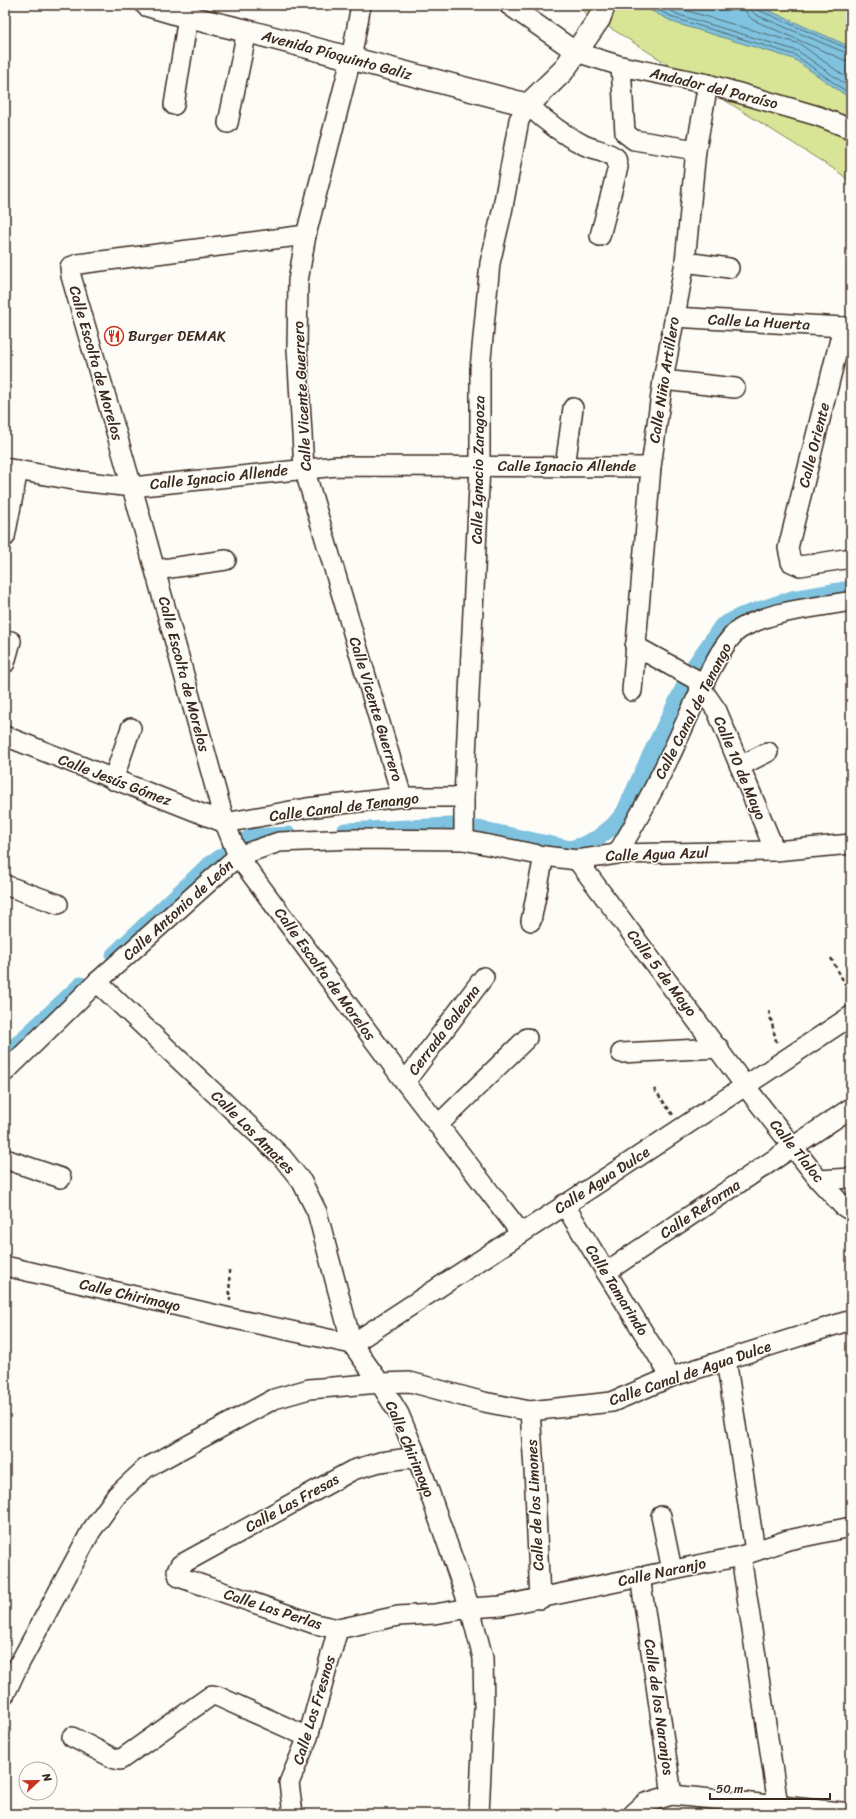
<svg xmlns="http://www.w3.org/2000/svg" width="856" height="1819" font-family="Sriracha,sans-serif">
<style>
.green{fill:#d8e496;stroke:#8a875a}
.water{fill:#7fc3e0;stroke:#648692}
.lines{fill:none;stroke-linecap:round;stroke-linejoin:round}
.shore{stroke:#56676c;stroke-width:1}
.canal{stroke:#7fc3e0;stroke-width:17}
.street-casing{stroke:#3b2a1e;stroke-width:22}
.secondary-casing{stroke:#3b2a1e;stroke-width:25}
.path{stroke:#3b2a1e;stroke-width:2.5;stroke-dasharray:4 3;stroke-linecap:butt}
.street{stroke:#fdfcf7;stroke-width:19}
.secondary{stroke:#fdfcf7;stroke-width:22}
.labels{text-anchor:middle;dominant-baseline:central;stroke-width:3;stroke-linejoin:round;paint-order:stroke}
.street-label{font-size:15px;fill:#3b2a1e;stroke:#fdfcf7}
.poi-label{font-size:15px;fill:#3b2a1e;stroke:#fdfcf7;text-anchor:start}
</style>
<rect width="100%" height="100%" fill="#fdfcf7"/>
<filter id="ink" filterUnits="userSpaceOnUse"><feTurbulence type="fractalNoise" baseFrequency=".025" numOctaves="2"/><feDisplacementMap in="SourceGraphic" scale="8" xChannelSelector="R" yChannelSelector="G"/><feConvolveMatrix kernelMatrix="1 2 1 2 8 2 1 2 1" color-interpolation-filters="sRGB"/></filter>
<g filter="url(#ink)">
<path class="green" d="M574,5H851V182L837,171Z"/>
<path class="water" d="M635,5H756L851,47V99L794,59L675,23L652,11Z"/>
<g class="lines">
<g class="shore">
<path d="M647,5L677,19L795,55L851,95"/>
<path d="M660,5L679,15L798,51L851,88"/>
<path d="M673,5L681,9L800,44L851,81"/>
<path d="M744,5L747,14L753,20L844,60L851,61"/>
<path d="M750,5L752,11L756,15L851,55"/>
<path d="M756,5L758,10L851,50"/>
</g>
<g class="canal">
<path d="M345,831L451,826L484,830L570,849L583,845L598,838L613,826L624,813L650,756L695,665L722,626L741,616L792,599L851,589"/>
<path d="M114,955L208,866L251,837L289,835"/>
<path d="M5,1056L81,985"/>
</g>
<defs>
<g id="street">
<path d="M361,5L351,59L306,235L298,281L297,349L304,468L402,797"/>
<path d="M509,5L576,52L621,66L708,84L818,116L851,129"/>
<path d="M621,66L625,133L634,140L696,150"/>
<path d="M174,105L188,17"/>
<path d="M228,123L247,31"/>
<path d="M306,235L78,264L70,267L71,276L132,487L225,823L238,856L405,1082L521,1233"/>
<path d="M685,262L729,268"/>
<path d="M674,317L843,327L851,328"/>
<path d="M843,327L788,548L791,562L800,566L851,558"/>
<path d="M663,380L735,388"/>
<path d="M565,467L573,408"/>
<path d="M5,468L79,481L132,487L337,466L651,467"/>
<path d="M5,537L18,470"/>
<path d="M156,570L226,560"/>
<path d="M635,646L695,679L717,711L775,851"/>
<path d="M5,663L11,641"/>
<path d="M632,691L651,467L663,380L685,262L696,150L708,84"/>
<path d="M5,736L225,823L307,808L402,797H464"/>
<path d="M740,766L768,752"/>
<path d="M113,780L131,728"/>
<path d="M464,840V797L480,466V369L490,263L502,212L519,120L528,105C545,121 563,135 584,145C595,150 605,150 616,158L618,167L600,236"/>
<path d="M617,854C636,823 653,791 669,758C683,731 717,643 740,629C772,610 815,608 851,601"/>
<path d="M577,860L746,1087L819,1180L843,1206L851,1211"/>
<path d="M5,885L58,904"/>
<path d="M531,921L544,856"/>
<path d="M97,982L282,1157L302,1182L317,1212L352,1344L380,1383L399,1414L417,1457L470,1608L483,1658L484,1708L479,1814"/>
<path d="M621,1053L719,1048"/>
<path d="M5,1072L97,982L238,856L279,842L354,839L464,840L544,856L577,860L617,854L775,851L851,844"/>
<path d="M405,1082L484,977"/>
<path d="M438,1125L527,1038"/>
<path d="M5,1159L61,1178"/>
<path d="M819,1180L851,1178"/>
<path d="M564,1204L671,1377"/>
<path d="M5,1266L230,1318L352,1344"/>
<path d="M606,1272L851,1108"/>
<path d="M352,1344C519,1235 685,1127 851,1016"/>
<path d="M726,1359L755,1551"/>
<path d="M530,1411L534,1469L540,1599"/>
<path d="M417,1457L380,1462L353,1470L180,1565L177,1571L179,1577L315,1624L338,1629L398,1616L434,1614L470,1608L501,1606L741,1556L788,1540L851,1527"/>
<path d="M661,1516L672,1570"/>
<path d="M741,1556L778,1805"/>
<path d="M640,1576L672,1795"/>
<path d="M5,1694L17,1668L91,1531L117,1495L146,1468L274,1399L309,1389L380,1383L410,1382L484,1402L530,1411L612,1402L671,1377L851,1320"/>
<path d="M72,1737L115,1759L120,1760L212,1695L217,1696L308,1737"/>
<path d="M293,1814L289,1783L308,1737L338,1629"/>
<path d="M633,1814L645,1803L672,1795L851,1813"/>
</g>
<path id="secondary" d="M147,5L188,17L247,31L528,105L563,71L599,19L604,5"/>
</defs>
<use href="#street" class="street-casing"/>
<use href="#secondary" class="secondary-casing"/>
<g class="path">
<path d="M831,958L851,995"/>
<path d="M769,1011L777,1045"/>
<path d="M654,1089L673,1115"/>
<path d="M229,1270L230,1301"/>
</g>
<use href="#street" class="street"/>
<use href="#secondary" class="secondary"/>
</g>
</g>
<defs>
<symbol id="restaurant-ring" viewBox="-11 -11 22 22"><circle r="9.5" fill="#fdfcf7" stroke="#c8321e" stroke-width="1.5"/><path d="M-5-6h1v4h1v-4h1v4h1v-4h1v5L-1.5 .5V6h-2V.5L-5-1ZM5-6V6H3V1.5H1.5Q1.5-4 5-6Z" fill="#c8321e"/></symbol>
</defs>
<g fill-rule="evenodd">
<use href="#restaurant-ring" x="103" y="325" width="22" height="22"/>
</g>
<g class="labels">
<g class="street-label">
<text transform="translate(337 55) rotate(15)">Avenida Píoquinto Galiz</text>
<text transform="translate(714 88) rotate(14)">Andador del Paraíso</text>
<text transform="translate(759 322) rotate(3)">Calle La Huerta</text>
<text transform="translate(96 363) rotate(74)">Calle Escolta de Morelos</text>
<text transform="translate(664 380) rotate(-81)">Calle Niño Artillero</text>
<text transform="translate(302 396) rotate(-93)">Calle Vicente Guerrero</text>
<text transform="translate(814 445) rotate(-76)">Calle Oriente</text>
<text x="567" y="466">Calle Ignacio Allende</text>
<text transform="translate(478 470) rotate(-89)">Calle Ignacio Zaragoza</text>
<text transform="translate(219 477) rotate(-6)">Calle Ignacio Allende</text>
<text transform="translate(184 674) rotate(75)">Calle Escolta de Morelos</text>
<text transform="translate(376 709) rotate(73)">Calle Vicente Guerrero</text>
<text transform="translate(693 711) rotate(-63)">Calle Canal de Tenango</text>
<text transform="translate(740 768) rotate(67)">Calle 10 de Mayo</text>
<text transform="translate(115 780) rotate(21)">Calle Jesús Gómez</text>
<text transform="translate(344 807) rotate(-7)">Calle Canal de Tenango</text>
<text transform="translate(657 854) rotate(-2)">Calle Agua Azul</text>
<text transform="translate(178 910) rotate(-42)">Calle Antonio de León</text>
<text transform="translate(662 973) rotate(53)">Calle 5 de Mayo</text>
<text transform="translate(325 974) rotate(54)">Calle Escolta de Morelos</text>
<text transform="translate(444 1030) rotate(-53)">Cerrada Galeana</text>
<text transform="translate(253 1132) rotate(45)">Calle Los Amates</text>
<text transform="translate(797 1151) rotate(51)">Calle Tlaloc</text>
<text transform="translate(602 1180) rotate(-33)">Calle Agua Dulce</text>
<text transform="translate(700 1209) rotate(-34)">Calle Reforma</text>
<text transform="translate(617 1290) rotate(58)">Calle Tamarindo</text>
<text transform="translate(130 1295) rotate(13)">Calle Chirimoyo</text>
<text transform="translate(690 1373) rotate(-19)">Calle Canal de Agua Dulce</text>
<text transform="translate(410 1449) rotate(67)">Calle Chirimoyo</text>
<text transform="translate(292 1503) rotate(-29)">Calle Las Fresas</text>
<text transform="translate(535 1505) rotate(-93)">Calle de los Limones</text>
<text transform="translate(662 1572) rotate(-12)">Calle Naranjo</text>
<text transform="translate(273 1609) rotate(18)">Calle Las Perlas</text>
<text transform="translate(659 1707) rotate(82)">Calle de los Naranjos</text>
<text transform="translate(314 1710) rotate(-73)">Calle Los Fresnos</text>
</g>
<g class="poi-label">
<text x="128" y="336">Burger DEMAK</text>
</g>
</g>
<rect width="856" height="1819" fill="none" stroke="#fdfcf7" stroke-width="20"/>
<rect x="10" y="10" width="836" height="1799" fill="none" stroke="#3b2a1e" stroke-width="1.5" filter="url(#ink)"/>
<g transform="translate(38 1781) rotate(68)"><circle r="19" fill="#fdfcf7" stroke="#afa8a0"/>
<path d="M0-3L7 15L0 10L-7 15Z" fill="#c8321e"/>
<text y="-6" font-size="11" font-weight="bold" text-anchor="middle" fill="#3b2a1e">N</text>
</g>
<path d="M710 1793v6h120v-6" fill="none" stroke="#3b2a1e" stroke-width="2"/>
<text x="716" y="1793" font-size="12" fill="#3b2a1e" stroke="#fdfcf7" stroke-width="3" paint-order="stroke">50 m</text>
</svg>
